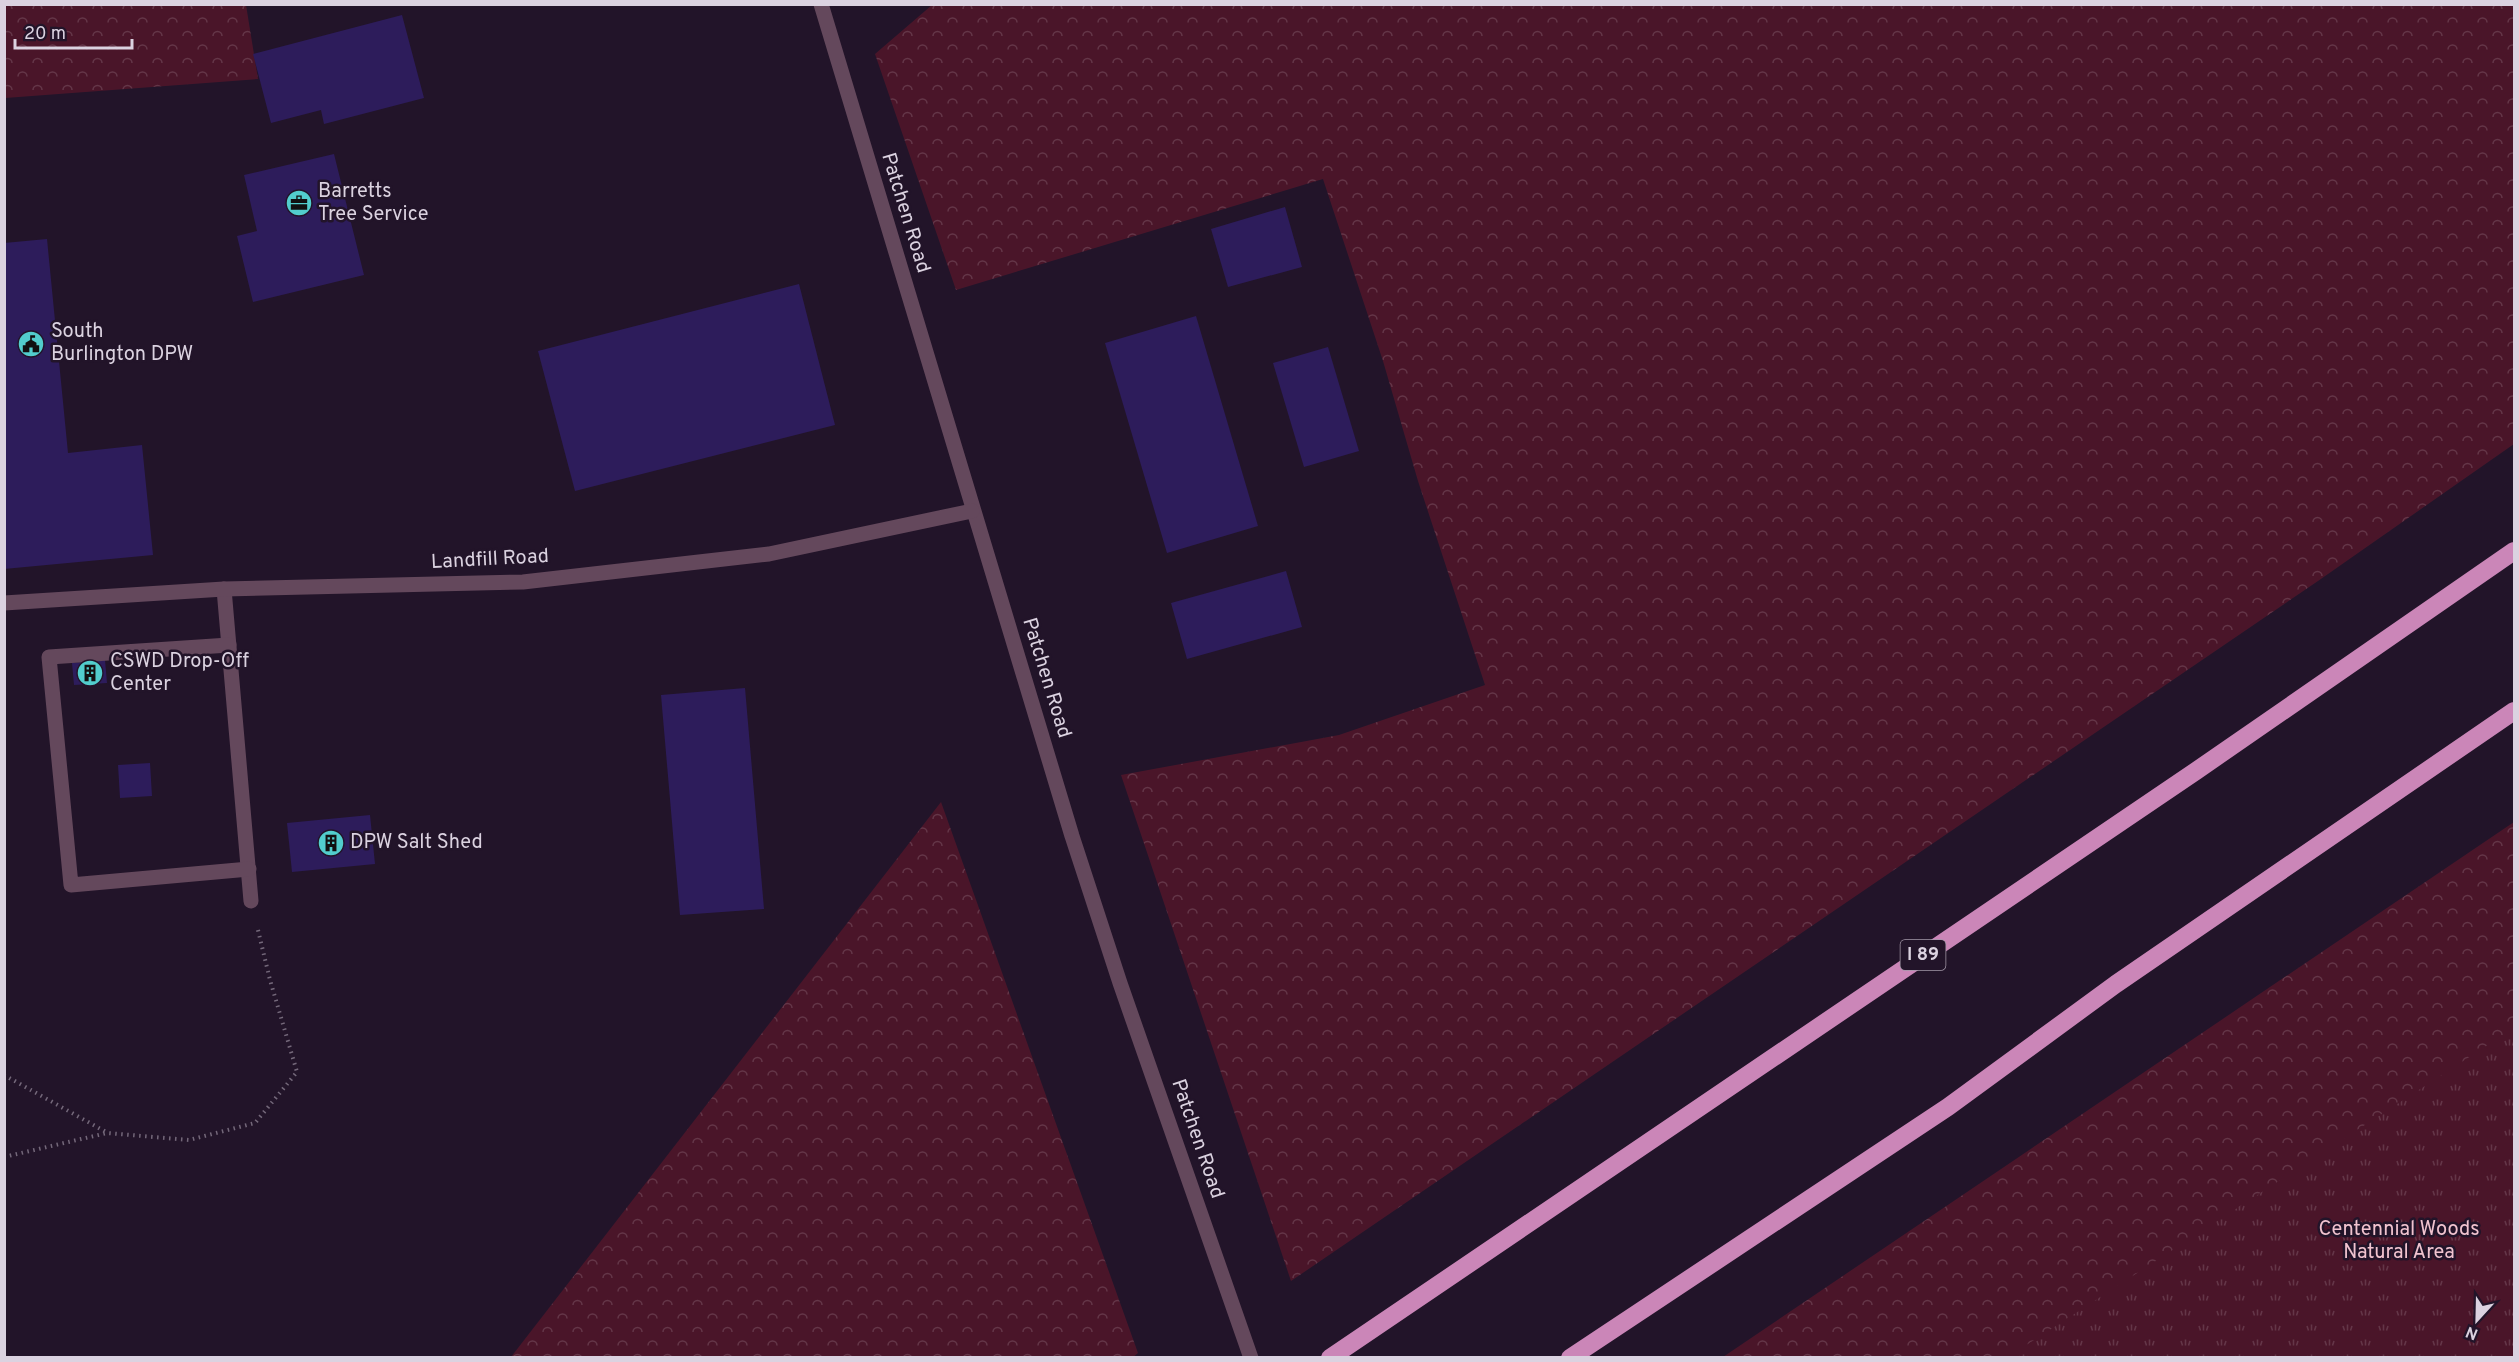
<svg xmlns="http://www.w3.org/2000/svg" width="2519" height="1362" font-family="Overpass,sans-serif">
<style>
.forest{fill:url(#forest-crowns)}
.park{fill:url(#park-tufts)}
.building{fill:#2d1c5b}
.lines{fill:none;stroke-linecap:round;stroke-linejoin:round}
.path{stroke:#74687a;stroke-width:4;stroke-dasharray:1.5 4.5;stroke-linecap:butt}
.minor{stroke:#64485c;stroke-width:15}
.highway{stroke:#cb86b8;stroke-width:18}
.labels{text-anchor:middle;dominant-baseline:central;stroke-width:5;stroke-linejoin:round;paint-order:stroke}
.shield{fill:#221429;stroke:#a499a9;stroke-width:1.5}
.shield-label{font-size:18px;font-weight:bold;fill:#dbd2e0}
.poi-label{font-size:20px;fill:#dbd2e0;stroke:#221429;text-anchor:start}
.street-label{font-size:20px;fill:#dbd2e0;stroke:#221429}
.park-label{font-size:20px;fill:#f1c3cf;stroke:#221429}
</style>
<defs>
<pattern id="forest-crowns" width="20" height="18" patternUnits="userSpaceOnUse" patternTransform="scale(1.5)"><rect width="20" height="18" fill="#4a1529"/><path d="M2 6a3 3 0 1 1 6 0M12 15a3 3 0 1 1 6 0" fill="none" stroke="#643648"/></pattern>
<pattern id="park-tufts" width="24" height="20" patternUnits="userSpaceOnUse" patternTransform="scale(1.5)"><rect width="24" height="20" fill="#4a1529"/><path d="M3 7l-1-3M5 7V3M7 7l1-3M15 17l-1-3M17 17v-4M19 17l1-3" fill="none" stroke="#643648"/></pattern>
</defs>
<rect width="100%" height="100%" fill="#221429"/>
<g class="forest">
<path d="M5,4L246,5L258,79L5,98Z"/>
<path d="M932,5H2514V444L2318,581L1291,1281L1121,775L1339,735L1485,685L1418,481L1383,361L1323,179L956,290L875,54Z"/>
<path d="M941,802L1138,1353L1132,1358L511,1357Z"/>
<path d="M2514,822V1357H1723Z"/>
</g>
<path class="park" d="M2514,1028V1357H2008Z"/>
<g class="building">
<path d="M402,15L424,98L324,124L321,110L271,123L253,54Z"/>
<path d="M334,154L364,275L253,302L237,236L257,231L244,175Z"/>
<path d="M1285,207L1302,267L1228,287L1211,229Z"/>
<path d="M47,239L68,453L142,445L153,555L4,569V243Z"/>
<path d="M799,284L835,425L575,491L538,351Z"/>
<path d="M1196,316L1258,526L1167,553L1105,343Z"/>
<path d="M1328,347L1359,451L1304,467L1273,363Z"/>
<path d="M1286,571L1302,627L1187,659L1171,603Z"/>
<path d="M105,660L107,683L74,685L72,663Z"/>
<path d="M745,688L764,909L680,915L661,695Z"/>
<path d="M150,763L152,796L120,798L118,765Z"/>
<path d="M370,815L375,864L292,872L287,823Z"/>
</g>
<g class="lines">
<g class="path">
<path d="M4,1075L106,1132"/>
<path d="M4,1157L107,1133L189,1140L255,1123L297,1072L270,980L257,926"/>
</g>
<g class="minor">
<path d="M821,4L1072,836L1120,983L1251,1358"/>
<path d="M224,589L251,901"/>
<path d="M4,603L224,589L523,582L769,554L972,511"/>
<path d="M229,645L49,657L71,885L249,869"/>
</g>
<g class="highway">
<path d="M1330,1358L2196,771L2514,551"/>
<path d="M1570,1358L1948,1107L2116,984L2514,711"/>
</g>
</g>
<defs>
<symbol id="office-disc" viewBox="-11 -11 22 22"><circle r="9.5" fill="#52cdcd" stroke="#221429"/><path d="M-6-3h4V-5.5h4V-3h4V5H-6ZM-1-4.5V-3h2v-1.5ZM-6 0V1H6V0Z" fill="#111"/></symbol>
<symbol id="civic-disc" viewBox="-11 -11 22 22"><circle r="9.5" fill="#52cdcd" stroke="#221429"/><path d="M-.6-6.5H3V-4.5H.6V-3L4-1V1h2V6H-6V1h2V-1L-.6-3ZM-1.2 2.5V6h2.4V2.5Z" fill="#111"/></symbol>
<symbol id="building-disc" viewBox="-11 -11 22 22"><circle r="9.5" fill="#52cdcd" stroke="#221429"/><path d="M-4-6H4V6H1V3H-1V6H-4ZM-2.5-4.3h1.7v1.8h-1.7ZM.8-4.3h1.7v1.8H.8ZM-2.5-1h1.7V.8h-1.7ZM.8-1h1.7V.8H.8Z" fill="#111"/></symbol>
</defs>
<g fill-rule="evenodd">
<use href="#office-disc" x="284" y="188" width="30" height="30"/>
<use href="#civic-disc" x="16" y="329" width="30" height="30"/>
<use href="#building-disc" x="75" y="658" width="30" height="30"/>
<use href="#building-disc" x="316" y="828" width="30" height="30"/>
</g>
<g class="labels">
<rect class="shield" x="1900.5" y="940" width="45" height="30" rx="4.5"/>
<g class="shield-label">
<text x="1923" y="955">I 89</text>
</g>
<g class="poi-label">
<text x="318" y="192">Barretts<tspan x="318" dy="23">Tree Service</tspan></text>
<text x="51" y="332">South<tspan x="51" dy="23">Burlington DPW</tspan></text>
<text x="110" y="662">CSWD Drop-Off<tspan x="110" dy="23">Center</tspan></text>
<text x="350" y="843">DPW Salt Shed</text>
</g>
<g class="street-label">
<text transform="translate(905 213) rotate(73)">Patchen Road</text>
<text transform="translate(490 560) rotate(-3)">Landfill Road</text>
<text transform="translate(1046 678) rotate(73)">Patchen Road</text>
<text transform="translate(1197 1139) rotate(71)">Patchen Road</text>
</g>
<g class="park-label">
<text x="2399" y="1230">Centennial Woods<tspan x="2399" dy="23">Natural Area</tspan></text>
</g>
</g>
<rect width="2519" height="1362" fill="none" stroke="#dbd2e0" stroke-width="12"/>
<g transform="translate(2477 1320) rotate(202)" stroke="#221429" stroke-width="4.5" paint-order="stroke">
<path d="M0-4.5L10 22L0 15L-10 22Z" fill="#dbd2e0"/>
<text y="-9" font-size="16" font-weight="bold" text-anchor="middle" fill="#dbd2e0">N</text>
</g>
<path d="M15 39v9h117v-9" fill="none" stroke="#dbd2e0" stroke-width="3"/>
<text x="24" y="39" font-size="18" fill="#dbd2e0" stroke="#221429" stroke-width="4.5" paint-order="stroke">20 m</text>
</svg>
